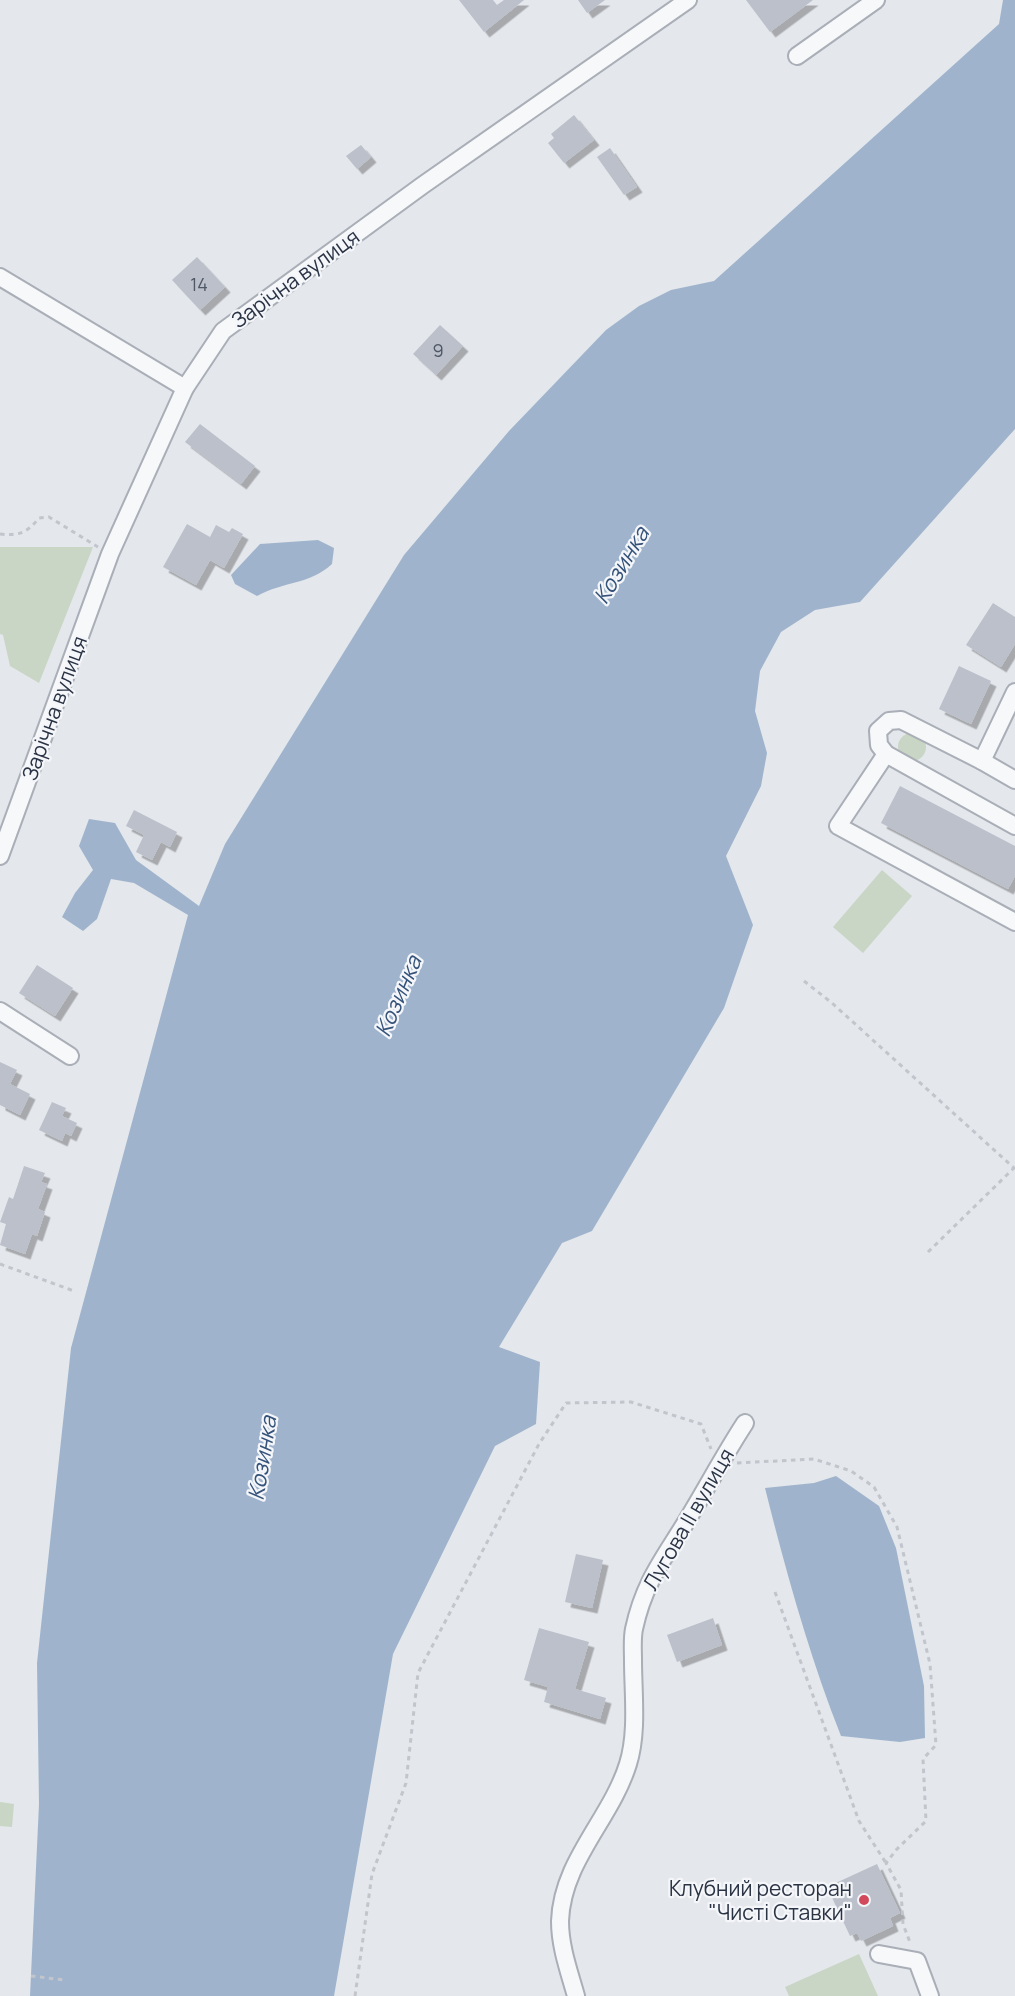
<svg xmlns="http://www.w3.org/2000/svg" width="1015" height="1996" font-family="Manrope,sans-serif">
<style>
.green{fill:#c9d6c5}
.water{fill:#9fb4cc}
.building{fill:#bbc0ca;filter:url(#shadow)}
.lines{fill:none;stroke-linecap:round;stroke-linejoin:round}
.minor-casing{stroke:#a9aeb7;stroke-width:20}
.path{stroke:#c2c5cb;stroke-width:3;stroke-dasharray:4.5 4.5;stroke-linecap:butt}
.minor{stroke:#f7f8fa;stroke-width:16}
.poi-dot{fill:#d1495b;stroke:#f4f6f9;stroke-width:2}
.labels{text-anchor:middle;dominant-baseline:central;stroke-width:4.5;stroke-linejoin:round;paint-order:stroke}
.number-label{font-size:18px;fill:#4f5766}
.street-label{font-size:21px;fill:#2b3445;stroke:#f4f6f9}
.poi-label{font-size:21px;fill:#2b3445;stroke:#f4f6f9;text-anchor:end}
.water-label{font-size:22px;font-style:italic;fill:#34527a;stroke:#f4f6f9}
</style>
<defs>
<filter id="shadow"><feDropShadow dx="5.5" dy="5.5" stdDeviation="0" flood-color="#0004"/></filter>
</defs>
<rect width="100%" height="100%" fill="#e4e7ec"/>
<g class="green">
<path d="M0,547H93L39,683L10,666L3,635L0,634Z"/>
<circle cx="912" cy="747" r="14"/>
<path d="M882,870L912,896L863,953L833,927Z"/>
<path d="M0,1802L14,1804L12,1827L0,1826Z"/>
<path d="M859,1954L878,1996H789L785,1987Z"/>
</g>
<g class="water">
<path d="M1003,0H1015V429L860,602L815,610L781,632L760,671L755,711L767,753L761,786L726,856L753,925L724,1008L592,1231L562,1243L499,1347L540,1362L536,1424L495,1446L393,1654L334,1996H30L39,1804L37,1663L71,1348L188,915L134,883L111,879L97,919L83,931L62,917L75,893L93,870L79,846L89,819L115,823L136,860L199,906L225,844L404,555L509,431L606,330L639,306L671,290L714,281L999,24Z"/>
<path d="M318,540L334,548L332,564C309,585 284,581 257,596L235,584L231,575L260,544Z"/>
<path d="M836,1476L879,1506L896,1548L924,1686L925,1738L900,1742L841,1736C809,1655 786,1572 765,1488L814,1483Z"/>
</g>
<g class="building">
<path d="M459,0H493L497,5L504,0H524L484,32Z"/>
<path d="M578,0H605L587,13Z"/>
<path d="M746,0H813L770,32Z"/>
<path d="M574,115L594,140L564,163L548,143L554,138L551,134Z"/>
<path d="M361,145L371,157L357,169L346,156Z"/>
<path d="M610,148L637,187L624,195L597,157Z"/>
<path d="M197,257L225,287L200,310L172,280Z"/>
<path d="M440,325L463,346L436,375L413,354Z"/>
<path d="M200,424L255,466L241,484L185,442Z"/>
<path d="M187,524L210,537L216,525L229,532L232,528L243,534L224,568L210,560L196,585L163,567Z"/>
<path d="M993,603L1015,617V644L1001,667L966,645Z"/>
<path d="M959,666L991,681L971,724L939,709Z"/>
<path d="M900,786L1015,846V876L1008,889L881,823Z"/>
<path d="M134,810L177,832L170,847L161,842L152,860L136,852L144,835L126,826Z"/>
<path d="M37,965L73,988L55,1016L19,993Z"/>
<path d="M0,1062L17,1070L10,1084L30,1094L20,1115L0,1105Z"/>
<path d="M52,1102L66,1108L62,1116L77,1123L71,1136L65,1133L62,1141L39,1130Z"/>
<path d="M24,1166L45,1173L41,1182L47,1184L38,1209L45,1212L37,1236L32,1234L25,1254L0,1245L6,1224L0,1222L9,1197L13,1199Z"/>
<path d="M576,1554L603,1560L592,1608L565,1602Z"/>
<path d="M713,1618L722,1645L677,1662L667,1635Z"/>
<path d="M539,1628L589,1642L575,1689L606,1698L600,1719L544,1702L548,1687L524,1680Z"/>
<path d="M877,1864L900,1913L890,1918L893,1926L861,1941L857,1933L850,1936L827,1887Z"/>
</g>
<g class="lines">
<defs>
<g id="minor">
<path d="M797,56L876,0"/>
<path d="M0,277L185,388"/>
<path d="M1015,692L982,761L901,720L889,721L878,731L879,745L886,754L1015,826"/>
<path d="M886,754L838,826L1015,922"/>
<path d="M982,761L1015,780"/>
<path d="M0,856L110,554L185,388L223,331L423,185L688,0"/>
<path d="M0,1011L70,1056"/>
<path d="M879,1954L917,1961L930,1996"/>
<path d="M576,1996C569,1971 560,1947 560,1921C562,1861 611,1819 628,1764C638,1732 633,1694 633,1660C633,1650 632,1639 634,1629C645,1578 667,1555 692,1512C710,1482 726,1452 745,1423"/>
</g>
</defs>
<use href="#minor" class="minor-casing"/>
<g class="path">
<path d="M0,534C19,536 27,533 39,518L49,517L98,547"/>
<path d="M804,981L832,1003L1014,1168L1015,1167"/>
<path d="M928,1252L1014,1168"/>
<path d="M0,1264L74,1291"/>
<path d="M737,1463L814,1459L851,1471L874,1487L897,1527L930,1664L936,1745L923,1759L926,1821L897,1849L886,1863L901,1890L903,1924L911,1945"/>
<path d="M775,1592L859,1821L886,1863"/>
<path d="M31,1976L64,1980"/>
<path d="M355,1996L372,1874L406,1783L418,1673L539,1444L566,1403L631,1402L701,1424L711,1449"/>
</g>
<use href="#minor" class="minor"/>
</g>
<circle class="poi-dot" cx="864" cy="1900" r="6"/>
<g class="labels">
<g class="number-label">
<text x="199" y="284">14</text>
<text x="438" y="350">9</text>
</g>
<g class="street-label">
<text transform="translate(295 278) rotate(-36)">Зарічна вулиця</text>
<text transform="translate(54 708) rotate(-70)">Зарічна вулиця</text>
<text transform="translate(688 1519) rotate(-60)">Лугова II вулиця</text>
</g>
<g class="poi-label">
<text x="852" y="1888">Клубний ресторан<tspan x="852" dy="24">"Чисті Ставки"</tspan></text>
</g>
<g class="water-label">
<text transform="translate(621 565) rotate(-59)">Козинка</text>
<text transform="translate(398 996) rotate(-67)">Козинка</text>
<text transform="translate(262 1458) rotate(-81)">Козинка</text>
</g>
</g>
</svg>
